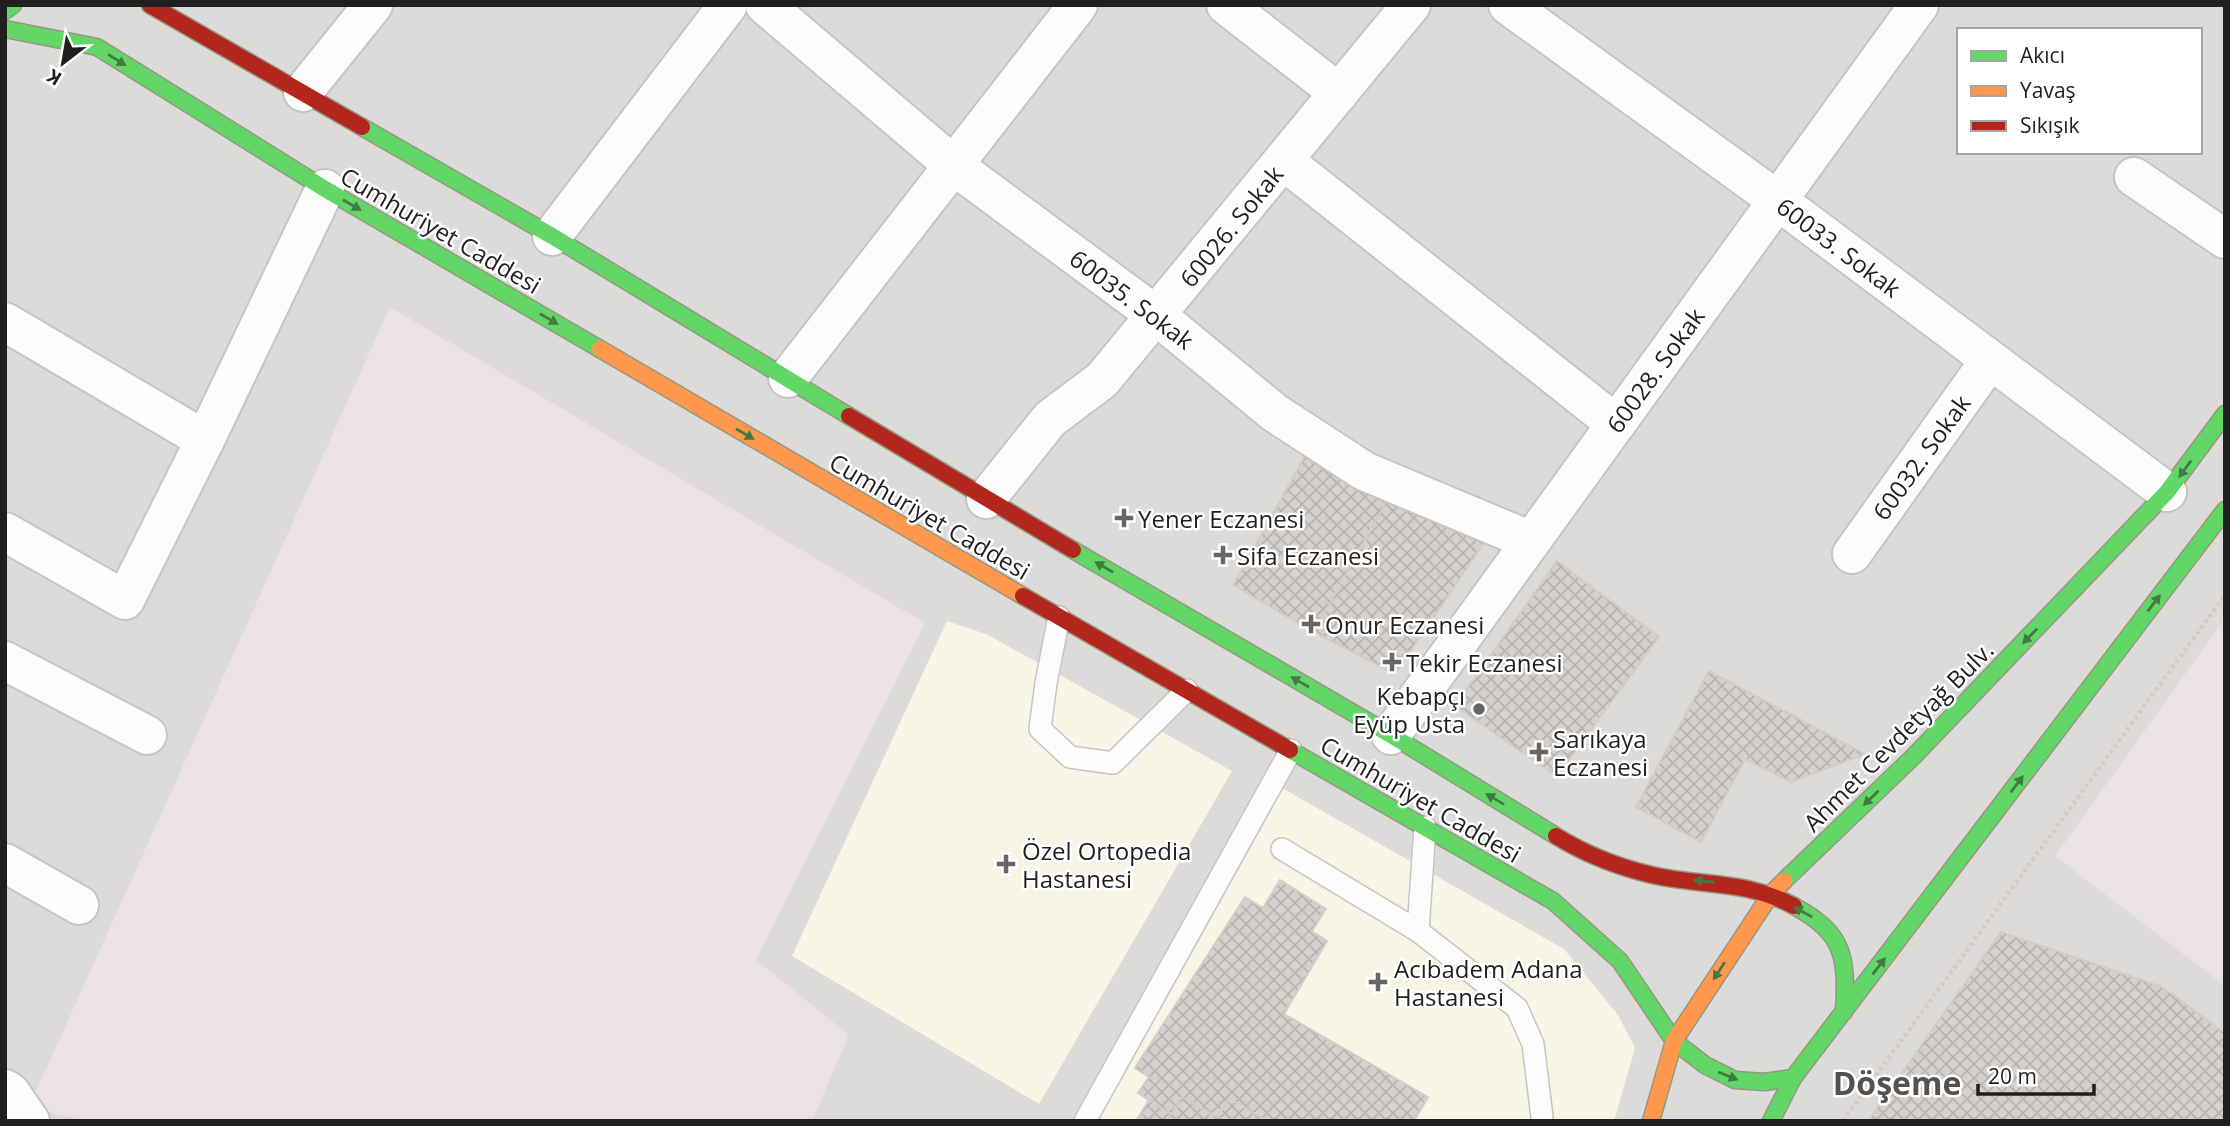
<svg xmlns="http://www.w3.org/2000/svg" width="2230" height="1126" font-family="'Open Sans',sans-serif">
<style>
.residential{fill:#dddbd9;fill-rule:evenodd}
.industrial{fill:#ebe1e7}
.education{fill:#f7f5e4}
.building{fill:url(#building-cross-hatch);stroke:#d1cdc9;stroke-width:2}
.lines{fill:none;stroke-linecap:round;stroke-linejoin:round}
.lane-casing{stroke:#c6c5c4;stroke-width:24}
.street-casing{stroke:#c6c5c4;stroke-width:42}
.fast-casing{stroke:#969780;stroke-width:19}
.slow-casing{stroke:#969780;stroke-width:19}
.jam-casing{stroke:#969780;stroke-width:19}
.path{stroke:#d7c9c7;stroke-width:4.5;stroke-dasharray:3.5 3.5;stroke-linecap:butt}
.lane{stroke:#fcfcfc;stroke-width:21}
.street{stroke:#fcfcfc;stroke-width:38}
.fast{stroke:#63d668;stroke-width:16}
.slow{stroke:#ff974d;stroke-width:16}
.jam{stroke:#b3261e;stroke-width:16}
.oneway{fill:#417a44}
.poi-dot{fill:#676665;stroke:#fff;stroke-width:2.5}
.labels{text-anchor:middle;dominant-baseline:central;stroke-width:5;stroke-linejoin:round;paint-order:stroke}
.street-label{font-size:24px;fill:#1f1f1f;stroke:#fff}
.poi-label{font-size:24px;fill:#1f1f1f;stroke:#fff;text-anchor:start}
.district-label{font-size:32px;font-weight:bold;fill:#525252;stroke:#fff}
</style>
<defs>
<pattern id="building-cross-hatch" width="8" height="8" patternUnits="userSpaceOnUse" patternTransform="scale(1.75)"><rect width="8" height="8" fill="#d4d1cf"/><path d="M0 0l8 8M0 8l8-8" fill="none" stroke="#b6b3b1"/></pattern>
</defs>
<rect width="100%" height="100%" fill="#eeebe8"/>
<path class="residential" d="M5,5H2225V1121H5ZM1959,30H2200V152H1959Z"/>
<g class="industrial">
<path d="M390,307L925,623L756,960L849,1035L812,1121H86L29,1107Z"/>
<path d="M2225,618V986L2055,856Z"/>
</g>
<g class="education">
<path d="M947,621L988,635L1232,771L1039,1104L792,956Z"/>
<path d="M1282,788L1564,949L1618,1015L1635,1048L1614,1121H1082Z"/>
</g>
<g class="building">
<path d="M1305,456L1389,497L1314,632L1233,585Z"/>
<path d="M1389,497L1488,537L1395,674L1314,632Z"/>
<path d="M1557,561L1659,637L1557,776L1455,706Z"/>
<path d="M1709,671L1865,754L1791,782L1745,759L1701,842L1636,807Z"/>
<path d="M1280,880L1326,909L1312,931L1327,941L1284,1014L1428,1097L1414,1121H1267L1229,1098L1217,1117L1182,1097L1171,1114L1138,1093L1149,1077L1135,1068L1245,897L1263,908Z"/>
<path d="M2001,932L2162,987L2225,1033V1121H1868Z"/>
<path d="M1182,1097L1217,1117L1229,1098L1263,1119L1262,1121H1136L1149,1100L1171,1114Z"/>
</g>
<g class="lines">
<defs>
<g id="lane">
<path d="M1059,617L1046,683L1040,729L1070,757L1113,763L1187,690"/>
<path d="M1282,849L1418,931L1425,827"/>
<path d="M1418,931L1517,1008L1533,1044L1542,1117"/>
<path d="M1085,1121L1291,750"/>
</g>
<g id="street">
<path d="M765,5L953,165L1157,316L1275,413L1364,471L1531,541"/>
<path d="M1226,5L1339,93"/>
<path d="M1508,5L1777,200L2167,492"/>
<path d="M303,92L373,5"/>
<path d="M1284,161L1616,424"/>
<path d="M2134,177L2225,239"/>
<path d="M552,236L728,5"/>
<path d="M5,322L205,440"/>
<path d="M788,378L1078,5"/>
<path d="M986,499L1050,419L1102,380L1411,5"/>
<path d="M5,532L125,600L205,440L325,189"/>
<path d="M1852,554L1990,360"/>
<path d="M5,661L147,735"/>
<path d="M1391,735L1919,5"/>
<path d="M5,863L79,905"/>
<path d="M5,1089L10,1092L30,1121"/>
</g>
<g id="fast">
<path d="M5,11L13,5"/>
<path d="M5,29L97,47L325,189L600,349"/>
<path d="M362,127L552,236L849,416"/>
<path d="M1073,550L1391,735L1556,836"/>
<path d="M1290,750L1553,901L1620,961L1674,1041L1705,1065L1735,1080L1764,1082L1793,1078"/>
<path d="M1784,881L1914,756L2167,492L2225,414"/>
<path d="M1794,906C1845,934 1847,957 1844,1012"/>
<path d="M1771,1121L1793,1078L2225,510"/>
</g>
<g id="slow">
<path d="M600,349L1023,596"/>
<path d="M1651,1121L1674,1041L1771,894L1784,881"/>
</g>
<g id="jam">
<path d="M150,5L362,127"/>
<path d="M849,416L1073,550"/>
<path d="M1023,596L1290,750"/>
<path d="M1556,836C1585,854 1618,867 1652,875C1703,887 1743,879 1794,906"/>
</g>
</defs>
<use href="#lane" class="lane-casing"/>
<use href="#street" class="street-casing"/>
<use href="#fast" class="fast-casing"/>
<use href="#slow" class="slow-casing"/>
<use href="#jam" class="jam-casing"/>
<path class="path" d="M1843,1121L2225,595"/>
<use href="#lane" class="lane"/>
<use href="#street" class="street"/>
<use href="#fast" class="fast"/>
<use href="#slow" class="slow"/>
<use href="#jam" class="jam"/>
</g>
<defs><path id="oneway-solid" d="M-6-.8H1V-3.2L6.5 0L1 3.2V.8H-6Z" transform="scale(1.75)"/></defs>
<g class="oneway">
<use href="#oneway-solid" transform="translate(117 60) rotate(32)"/>
<use href="#oneway-solid" transform="translate(352 205) rotate(30)"/>
<use href="#oneway-solid" transform="translate(549 319) rotate(30)"/>
<use href="#oneway-solid" transform="translate(745 434) rotate(30)"/>
<use href="#oneway-solid" transform="translate(2185 469) rotate(126)"/>
<use href="#oneway-solid" transform="translate(1104 567) rotate(-150)"/>
<use href="#oneway-solid" transform="translate(2154 603) rotate(-53)"/>
<use href="#oneway-solid" transform="translate(2030 636) rotate(134)"/>
<use href="#oneway-solid" transform="translate(1300 682) rotate(-150)"/>
<use href="#oneway-solid" transform="translate(2017 784) rotate(-53)"/>
<use href="#oneway-solid" transform="translate(1871 798) rotate(136)"/>
<use href="#oneway-solid" transform="translate(1495 799) rotate(-149)"/>
<use href="#oneway-solid" transform="translate(1704 881) rotate(-174)"/>
<use href="#oneway-solid" transform="translate(1803 912) rotate(-151)"/>
<use href="#oneway-solid" transform="translate(1879 966) rotate(-53)"/>
<use href="#oneway-solid" transform="translate(1719 971) rotate(123)"/>
<use href="#oneway-solid" transform="translate(1728 1076) rotate(22)"/>
</g>
<g class="poi-dot">
<path d="M1120.5 507.5h7v7h7v7h-7v7h-7v-7h-7v-7h7z"/>
<path d="M1219.5 544.5h7v7h7v7h-7v7h-7v-7h-7v-7h7z"/>
<path d="M1307.5 613.5h7v7h7v7h-7v7h-7v-7h-7v-7h7z"/>
<path d="M1388.5 651.5h7v7h7v7h-7v7h-7v-7h-7v-7h7z"/>
<circle cx="1479" cy="709" r="7"/>
<path d="M1535.5 741.5h7v7h7v7h-7v7h-7v-7h-7v-7h7z"/>
<path d="M1002.5 853.5h7v7h7v7h-7v7h-7v-7h-7v-7h7z"/>
<path d="M1374.5 971.5h7v7h7v7h-7v7h-7v-7h-7v-7h7z"/>
</g>
<g class="labels">
<g class="street-label">
<text transform="translate(1231 226) rotate(-51)">60026. Sokak</text>
<text transform="translate(441 230) rotate(30)">Cumhuriyet Caddesi</text>
<text transform="translate(1839 247) rotate(37)">60033. Sokak</text>
<text transform="translate(1132 299) rotate(37)">60035. Sokak</text>
<text transform="translate(1655 370) rotate(-54)">60028. Sokak</text>
<text transform="translate(1921 457) rotate(-54)">60032. Sokak</text>
<text transform="translate(930 516) rotate(30)">Cumhuriyet Caddesi</text>
<text transform="translate(1898 736) rotate(-45)">Ahmet Cevdetyağ Bulv.</text>
<text transform="translate(1421 799) rotate(30)">Cumhuriyet Caddesi</text>
</g>
<g class="poi-label">
<text x="1138" y="518">Yener Eczanesi</text>
<text x="1237" y="555">Sifa Eczanesi</text>
<text x="1325" y="624">Onur Eczanesi</text>
<text x="1406" y="662">Tekir Eczanesi</text>
<text x="1465" y="695" text-anchor="end">Kebapçı<tspan x="1465" dy="28">Eyüp Usta</tspan></text>
<text x="1553" y="738">Sarıkaya<tspan x="1553" dy="28">Eczanesi</tspan></text>
<text x="1022" y="850">Özel Ortopedia<tspan x="1022" dy="28">Hastanesi</tspan></text>
<text x="1394" y="968">Acıbadem Adana<tspan x="1394" dy="28">Hastanesi</tspan></text>
</g>
<g class="district-label">
<text x="1897" y="1082">Döşeme</text>
</g>
</g>
<rect width="2230" height="1126" fill="none" stroke="#1f1f1f" stroke-width="14"/>
<rect x="1957" y="28" width="245" height="126" fill="#ffffff" stroke="#a5a5a5" stroke-width="2"/>
<rect x="1971" y="51" width="35" height="10" fill="#63d668" stroke="#a5a5a5" stroke-width="2"/>
<text x="2020" y="63" font-size="21" fill="#1f1f1f">Akıcı</text>
<rect x="1971" y="86" width="35" height="10" fill="#ff974d" stroke="#a5a5a5" stroke-width="2"/>
<text x="2020" y="98" font-size="21" fill="#1f1f1f">Yavaş</text>
<rect x="1971" y="121" width="35" height="10" fill="#b3261e" stroke="#a5a5a5" stroke-width="2"/>
<text x="2020" y="133" font-size="21" fill="#1f1f1f">Sıkışık</text>
<g transform="translate(63 63) rotate(211)" stroke="#ffffff" stroke-width="5" paint-order="stroke">
<path d="M0-5L12 26L0 18L-12 26Z" fill="#1f1f1f"/>
<text y="-10" font-size="19" font-weight="bold" text-anchor="middle" fill="#1f1f1f">K</text>
</g>
<path d="M1978 1084v10h116v-10" fill="none" stroke="#1f1f1f" stroke-width="3.5"/>
<text x="1988" y="1084" font-size="21" fill="#1f1f1f" stroke="#ffffff" stroke-width="5" paint-order="stroke">20 m</text>
</svg>
